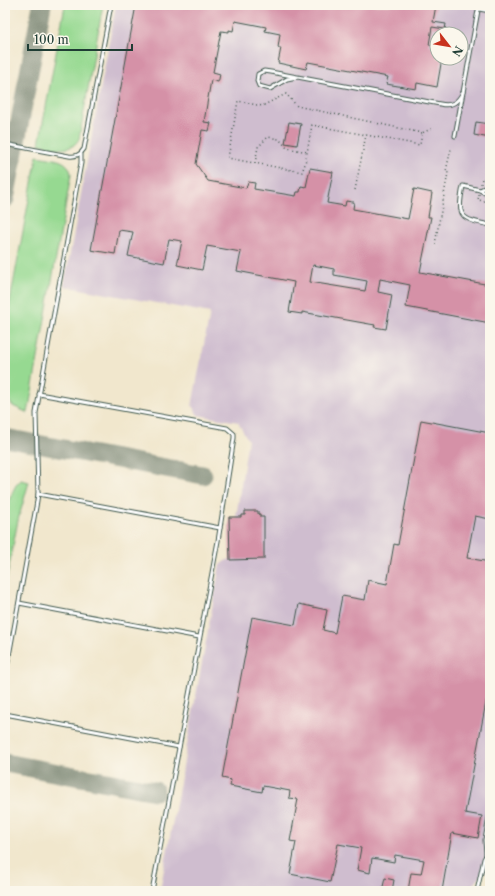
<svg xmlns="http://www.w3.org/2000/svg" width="495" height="896" font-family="'Libre Caslon Text',serif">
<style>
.industrial{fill:#cfbdcf;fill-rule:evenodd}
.green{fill:#96d991;stroke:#5a8b62}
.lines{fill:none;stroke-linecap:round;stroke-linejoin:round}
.taxiway{stroke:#889280;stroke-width:19}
.building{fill:#d591a7;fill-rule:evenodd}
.service-casing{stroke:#3e564b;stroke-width:5}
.path{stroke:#3e564b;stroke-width:1.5;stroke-dasharray:1 3;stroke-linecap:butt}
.service{stroke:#fff;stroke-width:3}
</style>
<rect width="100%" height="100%" fill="#fbf7ec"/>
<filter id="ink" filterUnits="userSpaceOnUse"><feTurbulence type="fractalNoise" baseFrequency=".025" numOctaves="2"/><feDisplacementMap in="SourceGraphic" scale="8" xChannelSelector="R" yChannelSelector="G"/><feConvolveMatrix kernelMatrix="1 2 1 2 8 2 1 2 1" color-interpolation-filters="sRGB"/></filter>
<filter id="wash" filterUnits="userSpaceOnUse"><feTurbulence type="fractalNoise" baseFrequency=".012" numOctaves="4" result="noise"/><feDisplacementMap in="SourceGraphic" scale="16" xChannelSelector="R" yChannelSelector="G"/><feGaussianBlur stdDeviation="0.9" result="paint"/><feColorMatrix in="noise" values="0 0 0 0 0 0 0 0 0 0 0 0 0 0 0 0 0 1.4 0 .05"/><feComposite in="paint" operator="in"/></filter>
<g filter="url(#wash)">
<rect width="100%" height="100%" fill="#f1e7cd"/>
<path class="industrial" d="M116,5H490V865L467,891H160L220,565L225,561L230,559L229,517H236L248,440L238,422L198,415L192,406L210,313L64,286ZM437,34H461V58H437Z"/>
<g class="green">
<path d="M65,5H103L79,139C69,155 55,147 39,144Z"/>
<path d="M37,156C51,159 70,158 71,175L28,413L13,406L5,397V328Z"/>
<path d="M21,480L29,482L18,520L5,587V510L13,491L16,485Z"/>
</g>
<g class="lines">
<g class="taxiway">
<path d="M5,199L42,5"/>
<path d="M5,438L203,475"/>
<path d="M5,763L155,791"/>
</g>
</g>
<g id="blocks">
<g class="building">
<path d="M136,5H436L433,22L446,24L445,29L432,27L429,45L437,46V58H442L437,87L417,83L416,89L386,84L388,77L308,62L306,69L278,63L281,48H278L280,34L265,31L266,27L235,21L233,31L229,30V32L221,31L213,72L220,74L219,79L218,82L211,80L204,122L211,123L209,131L202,130L196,164L208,181L246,188L248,182L255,183L254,189L296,196L297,192H300L301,186L306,187L310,168L333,172L327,203L345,206L346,201L352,202H354L353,209L408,219L414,189L432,193L428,217H431L420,272L490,285V323L406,307L410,285L380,279L378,292L392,295L386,329L374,327L375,325L302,312V314L289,312L294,282L237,271L241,252L207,246L202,270L177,265L182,241L169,239L164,263L128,256L133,232L119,230L115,254L91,250ZM313,265L334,269V275L367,281L365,291L310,282Z"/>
<path d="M289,122L301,124L297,145L285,143Z"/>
<path d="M476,122L490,124V138L474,135Z"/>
<path d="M421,420L490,433V519L475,516L467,558L490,562V681L465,813L482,816L478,838L452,833L442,891H408L411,873L421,874L424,860L395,855L394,862L372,858L370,873L357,870L361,848L338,844L330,882L290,874L296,842L290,841L298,799L289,798L290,791L263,786L262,792L230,786L231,780L222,778L252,617L295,625L299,604L327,610L323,630L335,633L342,596L365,600L368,580L387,584L394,544L398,545Z"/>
<path d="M245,511H258V514H260V517H264V559L230,560L229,517H241V515H245Z"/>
<path d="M385,878L394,880L392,891H382Z"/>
</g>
</g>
</g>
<g filter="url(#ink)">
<use href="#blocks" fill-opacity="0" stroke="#3e564b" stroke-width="1"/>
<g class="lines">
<defs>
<g id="service">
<path d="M479,9L490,11"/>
<path d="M297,77L287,79L270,89L259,86L257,81L258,74L264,71L271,72L440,104C452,107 458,102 463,92"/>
<path d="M455,136L479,5"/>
<path d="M5,144L69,156C76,157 80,155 84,149L111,5"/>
<path d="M480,190L490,185"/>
<path d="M490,196L480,190L463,186C457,217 460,219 490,225"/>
<path d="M39,394L227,428L234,434V438L218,541L152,891"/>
<path d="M38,494L220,528"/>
<path d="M19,603L199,637"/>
<path d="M5,678L36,507L38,494L36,413L81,163V154"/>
<path d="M5,714L179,747"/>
<path d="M486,854L485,840L490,812"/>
<path d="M477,891L484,859L490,847"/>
</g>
</defs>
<use href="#service" class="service-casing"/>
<g class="path">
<path d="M422,133L297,106L286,94L262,106L238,101L228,158L302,172L305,164L312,125L420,145L422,133L431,129"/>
<path d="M255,163L258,147L268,137L279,139L287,148L308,152"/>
<path d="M481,184L482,178L484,179L487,176H490"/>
<path d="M355,190L366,135"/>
<path d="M479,194L478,200L490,202"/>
<path d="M435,244L448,173L446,171L451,149"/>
</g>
<use href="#service" class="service"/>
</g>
</g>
<rect width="495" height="896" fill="none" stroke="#fbf7ec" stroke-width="20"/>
<g transform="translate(449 46) rotate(121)"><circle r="19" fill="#fbf7ec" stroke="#a3ada2"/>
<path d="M0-3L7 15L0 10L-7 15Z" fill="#c8321e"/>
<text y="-6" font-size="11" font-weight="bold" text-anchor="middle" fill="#1f3d34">N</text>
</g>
<path d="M28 44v6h104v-6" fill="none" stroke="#1f3d34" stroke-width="2"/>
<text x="34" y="44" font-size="12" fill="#1f3d34" stroke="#fbf7ec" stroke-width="3" paint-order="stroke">100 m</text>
</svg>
